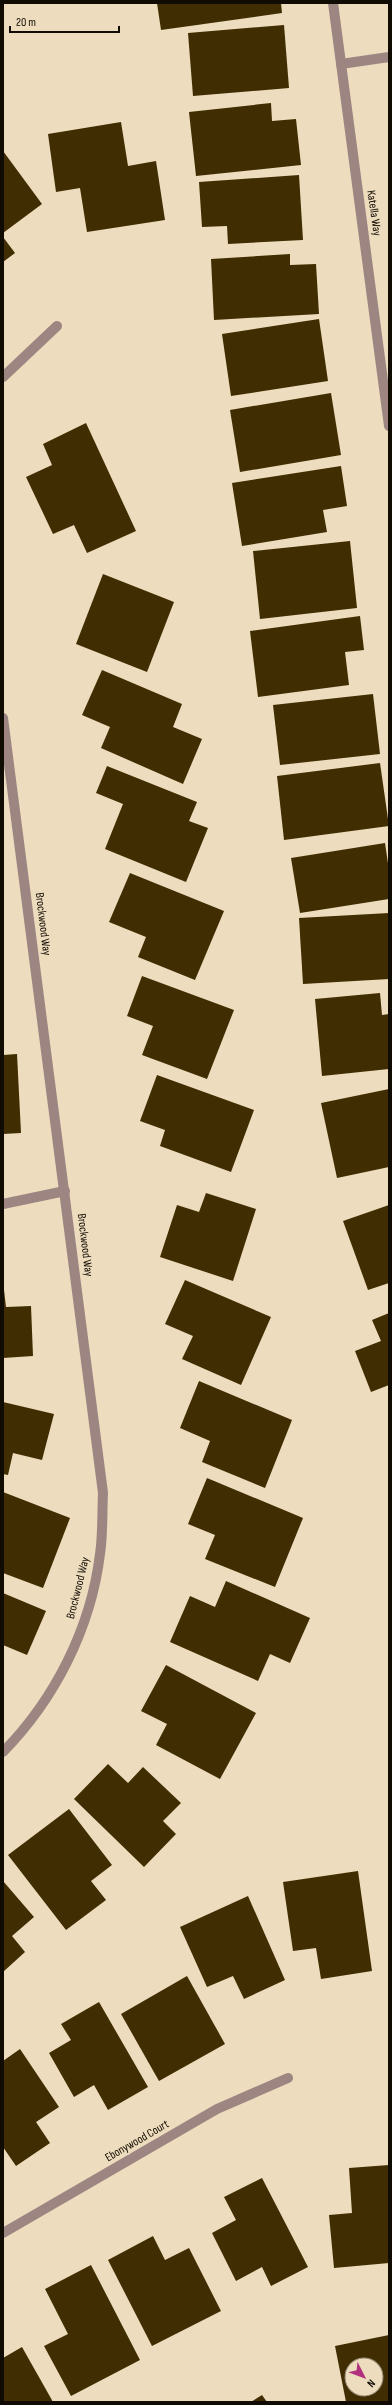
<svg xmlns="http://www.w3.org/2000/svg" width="392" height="2405" font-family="'Sofia Sans Condensed',sans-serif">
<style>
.building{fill:#402d01;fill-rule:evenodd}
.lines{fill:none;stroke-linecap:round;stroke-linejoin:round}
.street{stroke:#9d8682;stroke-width:10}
.labels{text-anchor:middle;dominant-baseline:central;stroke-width:4;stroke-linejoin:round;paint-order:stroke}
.street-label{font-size:12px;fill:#110c03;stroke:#eddcbd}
</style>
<rect width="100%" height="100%" fill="#eddcbd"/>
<g class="building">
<path d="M157,3H281L282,13L161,30Z"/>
<path d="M284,25L289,88L193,96L188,33Z"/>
<path d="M271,103L272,121L296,119L301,165L196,176L189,112Z"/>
<path d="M121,122L128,166L156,161L165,220L87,232L80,188L56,192L48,134Z"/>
<path d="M3,151L42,204L3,233Z"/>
<path d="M299,175L303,240L228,244L227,226L202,227L199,182Z"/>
<path d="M3,237L15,253L3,262Z"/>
<path d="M290,254V265L316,264L319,314L214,320L211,259Z"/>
<path d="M319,319L328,381L231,396L222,334Z"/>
<path d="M331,393L341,455L240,472L230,410Z"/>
<path d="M86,423L136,531L87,553L74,525L53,534L26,477L52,465L43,444Z"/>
<path d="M341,466L347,506L323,510L327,532L242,546L232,483Z"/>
<path d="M350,541L357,608L260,619L253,551Z"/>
<path d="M103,574L174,602L147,672L76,644Z"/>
<path d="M360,616L364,650L345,652L349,685L258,697L250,631Z"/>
<path d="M102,670L182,704L173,727L202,739L183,784L101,748L110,727L82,715Z"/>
<path d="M373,694L380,754L280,765L273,705Z"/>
<path d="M380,763L389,826L284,840L277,776Z"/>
<path d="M107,766L197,802L189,821L208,828L186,882L105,849L123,804L96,793Z"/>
<path d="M385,843L389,870V899L300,913L291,858Z"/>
<path d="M130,873L224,911L195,980L138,957L146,937L109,922Z"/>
<path d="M389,913V979L303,984L299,918Z"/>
<path d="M142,976L234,1010L207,1079L142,1055L153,1026L127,1016Z"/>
<path d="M380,993L382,1015L389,1014V1069L322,1076L315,999Z"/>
<path d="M17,1054L21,1133L3,1134V1055Z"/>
<path d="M157,1075L254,1110L231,1172L160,1146L165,1130L140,1121Z"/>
<path d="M389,1089V1167L337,1178L321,1103Z"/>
<path d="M206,1193L256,1209L233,1281L160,1257L177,1205L199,1212Z"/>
<path d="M389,1205V1283L368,1290L343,1221Z"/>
<path d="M185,1280L271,1317L241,1385L182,1359L193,1336L165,1324Z"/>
<path d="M3,1281L6,1307L31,1306L33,1356L3,1358Z"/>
<path d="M389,1313V1385L371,1392L355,1351L381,1341L372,1320Z"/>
<path d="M199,1381L292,1420L265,1488L202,1462L210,1441L180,1428Z"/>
<path d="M3,1402L54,1414L42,1460L13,1453L8,1475L3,1474Z"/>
<path d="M207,1478L303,1518L275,1587L205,1559L215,1535L188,1524Z"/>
<path d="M3,1492L70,1518L43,1588L3,1573Z"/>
<path d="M226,1581L310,1618L290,1663L270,1654L258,1681L170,1642L190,1596L215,1607Z"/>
<path d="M3,1593L46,1611L27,1655L3,1645Z"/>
<path d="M166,1665L256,1713L220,1779L156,1745L167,1724L141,1711Z"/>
<path d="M108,1764L128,1783L143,1767L181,1803L163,1821L176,1834L144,1867L74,1799Z"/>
<path d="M69,1809L112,1865L91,1881L106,1900L66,1930L8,1855Z"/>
<path d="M358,1871L372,1971L321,1979L316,1948L293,1951L283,1882Z"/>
<path d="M3,1881L34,1917L12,1936L25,1952L3,1972Z"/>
<path d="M248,1896L285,1980L244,1999L233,1976L207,1987L180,1927Z"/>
<path d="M187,1976L225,2044L159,2081L121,2014Z"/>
<path d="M99,2002L148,2087L108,2110L94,2085L74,2097L49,2053L71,2040L61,2024Z"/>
<path d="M20,2049L59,2107L36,2122L50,2143L16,2166L3,2147V2061Z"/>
<path d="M389,2165V2263L334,2268L329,2215L352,2213L349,2168Z"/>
<path d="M262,2178L308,2267L271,2286L262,2267L236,2281L212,2233L236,2220L224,2197Z"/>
<path d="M153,2236L165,2260L189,2248L221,2311L152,2346L108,2260Z"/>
<path d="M91,2265L140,2360L71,2396L44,2346L68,2334L45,2289Z"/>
<path d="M389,2335V2402H346L335,2346ZM352,2365H376V2389H352Z"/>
<path d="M22,2347L53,2402H3V2358Z"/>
<path d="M262,2395L267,2402H251Z"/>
</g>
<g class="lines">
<g class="street">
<path d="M333,3L389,426"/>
<path d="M341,64L389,57"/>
<path d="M3,377L57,326"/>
<path d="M3,718L103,1493C102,1513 103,1534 100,1554C91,1628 55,1699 3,1752"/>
<path d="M3,1204L65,1191"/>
<path d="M3,2233L217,2109L288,2078"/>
</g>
</g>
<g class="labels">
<g class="street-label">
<text transform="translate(374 213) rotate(82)">Katella Way</text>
<text transform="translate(43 924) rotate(83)">Brockwood Way</text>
<text transform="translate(85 1245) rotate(83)">Brockwood Way</text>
<text transform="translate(78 1588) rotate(-76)">Brockwood Way</text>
<text transform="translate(137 2141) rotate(-30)">Ebonywood Court</text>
</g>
</g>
<rect width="392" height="2405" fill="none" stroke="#110c03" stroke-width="8"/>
<g transform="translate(364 2377) rotate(132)"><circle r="19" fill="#eddcbd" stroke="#958973"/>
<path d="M0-3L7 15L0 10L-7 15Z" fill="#b1317e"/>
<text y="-6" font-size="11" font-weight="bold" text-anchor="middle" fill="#110c03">N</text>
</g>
<path d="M10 26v6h109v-6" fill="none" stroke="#110c03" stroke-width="2"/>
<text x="16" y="26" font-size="12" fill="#110c03" stroke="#eddcbd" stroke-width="3" paint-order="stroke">20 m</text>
</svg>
